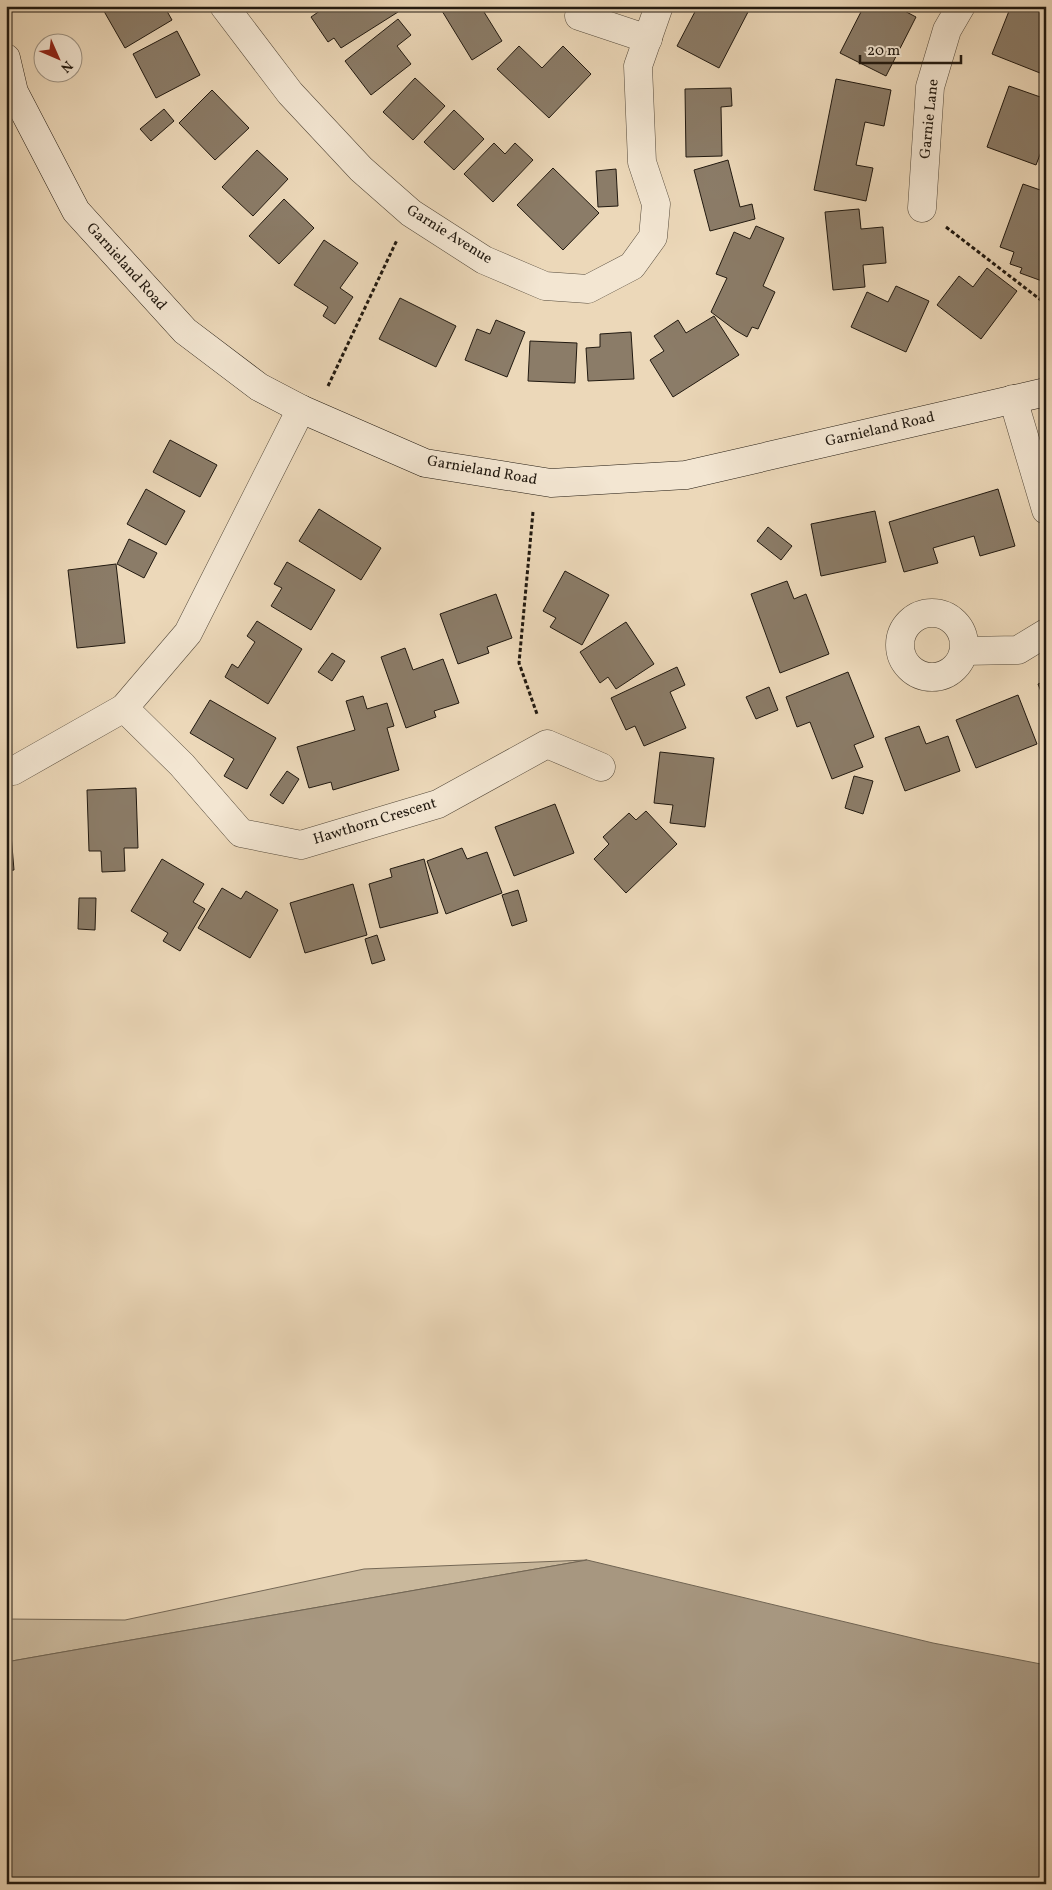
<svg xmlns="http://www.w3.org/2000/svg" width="1052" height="1890" font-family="Vollkorn,serif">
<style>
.green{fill:#c9b89c;stroke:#756856}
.water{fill:#a79780;stroke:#716553}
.building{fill:#8b7c68;stroke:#211910}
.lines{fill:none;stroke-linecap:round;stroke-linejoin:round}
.street-casing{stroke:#54493a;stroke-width:29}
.secondary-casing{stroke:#211910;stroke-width:29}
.path{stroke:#211910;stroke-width:3;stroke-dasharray:4 2.5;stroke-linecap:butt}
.street{stroke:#f3e6d2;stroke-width:28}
.secondary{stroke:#f3e6d2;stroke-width:28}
.labels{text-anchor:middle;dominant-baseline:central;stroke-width:4;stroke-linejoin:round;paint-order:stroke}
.street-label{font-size:15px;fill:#211910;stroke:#f3e6d2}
</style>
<rect width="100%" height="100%" fill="#ecd8b9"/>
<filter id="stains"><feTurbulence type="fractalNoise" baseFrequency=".004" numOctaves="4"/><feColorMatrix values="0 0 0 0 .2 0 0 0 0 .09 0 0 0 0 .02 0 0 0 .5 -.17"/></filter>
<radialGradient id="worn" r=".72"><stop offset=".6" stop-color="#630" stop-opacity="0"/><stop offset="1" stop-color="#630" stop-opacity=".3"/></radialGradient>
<path class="green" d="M587,1560L6,1662V1619L125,1620L364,1569Z"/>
<path class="water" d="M587,1560L933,1643L1046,1665V1884H6V1662Z"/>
<g class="building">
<path d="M101,6H164L172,20L125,48Z"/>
<path d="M327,6H395L398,12L341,48L334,38L328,42L311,17Z"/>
<path d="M439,6H493L484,12L502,41L472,60Z"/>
<path d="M698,6H737L748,12L719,68L677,46Z"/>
<path d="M864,6H895L916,17L886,76L840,53Z"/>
<path d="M1011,6H1046V59L1040,73L992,54Z"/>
<path d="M398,19L411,35L397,46L411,64L371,95L345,61Z"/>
<path d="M177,31L200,75L156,98L133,54Z"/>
<path d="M519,46L542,68L563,46L591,74L549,118L497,69Z"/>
<path d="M415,78L445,106L413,140L383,112Z"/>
<path d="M836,79L891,90L884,126L865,122L856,165L873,168L866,201L814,190Z"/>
<path d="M1009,86L1046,99V139L1036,165L987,147Z"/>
<path d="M731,88L732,106L721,107L722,156L686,157L685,89Z"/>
<path d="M212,90L249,128L215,160L179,123Z"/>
<path d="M164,109L174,121L151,141L140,129Z"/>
<path d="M454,110L484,139L454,170L424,142Z"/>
<path d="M494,143L505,154L515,143L533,160L493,202L464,174Z"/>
<path d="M257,150L288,179L253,216L222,187Z"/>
<path d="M728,160L740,207L752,204L755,219L710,231L694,170Z"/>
<path d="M553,168L599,213L563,250L517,205Z"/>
<path d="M616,169L618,206L598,207L596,171Z"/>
<path d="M1023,184L1046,192V272L1042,281L1020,273L1022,268L1010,264L1014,252L1000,247Z"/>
<path d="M284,199L314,228L279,264L249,236Z"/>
<path d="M859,209L861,229L883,227L886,263L863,265L865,287L833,290L825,212Z"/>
<path d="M756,226L784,238L763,286L775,292L758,329L752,327L747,337L735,330L711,312L727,278L716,274L734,232L750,239Z"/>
<path d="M324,240L358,263L340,288L353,297L335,324L323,316L328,307L294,285Z"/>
<path d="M987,268L1017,291L981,339L937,305L959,276L973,287Z"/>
<path d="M896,286L929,301L906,352L851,327L867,292L888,302Z"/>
<path d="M400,298L456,326L436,367L379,339Z"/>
<path d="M714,316L739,355L673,397L650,360L664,351L654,336L678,320L686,333Z"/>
<path d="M496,320L525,332L507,377L465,360L477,329L490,334Z"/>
<path d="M631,332L634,379L588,381L586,348L600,347V334Z"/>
<path d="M530,341L577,343L575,383L528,381Z"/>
<path d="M170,440L217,465L200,497L153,472Z"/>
<path d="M146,489L185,511L166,545L127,524Z"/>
<path d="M998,489L1015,546L980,556L974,536L933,548L938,563L904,572L889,522Z"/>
<path d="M319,509L381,548L361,580L299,541Z"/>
<path d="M875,511L886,562L821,576L811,524Z"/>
<path d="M768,527L792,546L781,560L757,541Z"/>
<path d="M129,539L157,553L144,578L117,564Z"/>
<path d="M287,562L335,590L311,630L271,606L282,588L274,584Z"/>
<path d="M116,564L125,643L77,648L68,570Z"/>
<path d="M565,571L609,595L582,645L550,627L556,618L543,611Z"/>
<path d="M787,581L794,599L806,594L829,654L780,673L751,594Z"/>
<path d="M496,594L512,638L487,647L489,653L458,664L440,614Z"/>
<path d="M257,621L302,649L268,704L225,677L232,664L238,668L255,642L247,636Z"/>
<path d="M626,622L654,664L616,689L608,677L600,683L580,652Z"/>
<path d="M405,648L413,670L443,659L459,703L434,711L436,717L406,728L381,657Z"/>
<path d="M332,653L345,661L332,681L318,672Z"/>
<path d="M677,667L685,685L670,692L686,728L644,746L635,726L626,730L611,698Z"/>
<path d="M848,672L874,737L854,745L863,767L832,779L810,722L797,727L786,697Z"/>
<path d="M1046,681V704L1038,684Z"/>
<path d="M769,687L778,710L756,719L746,697Z"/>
<path d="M1018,695L1037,744L976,768L956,720Z"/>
<path d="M363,696L367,709L387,703L394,726L387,728L399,770L333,790L331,782L309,788L297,747L355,730L346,701Z"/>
<path d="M210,700L276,738L247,789L224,776L234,759L190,733Z"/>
<path d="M919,726L926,744L948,736L960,771L905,791L885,738Z"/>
<path d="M660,752L714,758L705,827L670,823L673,805L654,803Z"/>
<path d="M287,771L299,779L283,804L270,795Z"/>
<path d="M854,776L873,781L863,814L845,808Z"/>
<path d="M136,788L138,848H124L125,871L102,872L101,851H89L87,790Z"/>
<path d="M555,804L574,853L514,876L495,827Z"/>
<path d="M646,811L677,844L626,893L594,859L609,844L603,837L629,813L636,820Z"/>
<path d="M6,822H10L14,870L6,871Z"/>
<path d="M462,848L467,859L487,852L502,893L446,914L427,861Z"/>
<path d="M162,859L204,884L193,902L205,909L180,951L163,941L168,933L131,911Z"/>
<path d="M424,859L438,913L380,928L369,884L392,877L390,869Z"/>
<path d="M353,884L367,935L305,953L290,903Z"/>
<path d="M222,888L241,899L246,891L278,910L250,958L198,928Z"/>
<path d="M518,890L527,921L512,926L502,895Z"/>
<path d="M79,898H96L95,930L78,929Z"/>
<path d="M377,935L385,960L372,964L365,939Z"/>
</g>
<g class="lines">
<defs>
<g id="street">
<path d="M224,6L290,93L361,169L411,213L484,260L545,286L588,289L632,266L653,237L656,204L642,162L638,66L659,6"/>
<path d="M579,16L648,39"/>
<path d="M922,208L930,87L947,30L961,6"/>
<path d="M1013,399L1046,510"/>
<circle cx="932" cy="645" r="32"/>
<path d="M964,651L1018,650L1046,633"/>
<path d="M124,708L182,765L241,833L301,845L438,804L547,744L601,767"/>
<path d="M6,770L13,771L124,708L188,633L301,409"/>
</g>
<path id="secondary" d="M6,58L14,92L76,211L185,331L259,387L301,409L425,463L551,483L686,475L1046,392"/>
</defs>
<use href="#street" class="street-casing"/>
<use href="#secondary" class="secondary-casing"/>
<g class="path">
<path d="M946,227L1046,304"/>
<path d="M328,386L397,240"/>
<path d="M533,512L519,663L537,714"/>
</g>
<use href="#street" class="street"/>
<use href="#secondary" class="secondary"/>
</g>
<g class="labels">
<g class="street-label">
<text transform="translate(930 119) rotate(-84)">Garnie Lane</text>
<text transform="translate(449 235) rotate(32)">Garnie Avenue</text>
<text transform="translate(126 267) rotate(48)">Garnieland Road</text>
<text transform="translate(880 430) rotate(-13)">Garnieland Road</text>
<text transform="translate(482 471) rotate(10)">Garnieland Road</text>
<text transform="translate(375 822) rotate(-17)">Hawthorn Crescent</text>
</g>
</g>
<rect width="1052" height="1890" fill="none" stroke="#ecd8b9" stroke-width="25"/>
<rect x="8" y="8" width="1037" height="1875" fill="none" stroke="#211910" stroke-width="2.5"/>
<rect x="12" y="12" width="1027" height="1865" fill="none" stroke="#211910"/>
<g transform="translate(58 58) rotate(135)"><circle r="24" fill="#f3e6d2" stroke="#9f9484"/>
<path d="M0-4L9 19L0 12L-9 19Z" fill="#8f2418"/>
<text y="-8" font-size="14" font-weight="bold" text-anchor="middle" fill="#211910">N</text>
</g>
<path d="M860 55v8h101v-8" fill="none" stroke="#211910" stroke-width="2.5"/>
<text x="867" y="55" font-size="15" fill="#211910" stroke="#f3e6d2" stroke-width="4" paint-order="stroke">20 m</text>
<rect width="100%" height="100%" filter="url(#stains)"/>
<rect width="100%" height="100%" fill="url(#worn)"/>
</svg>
